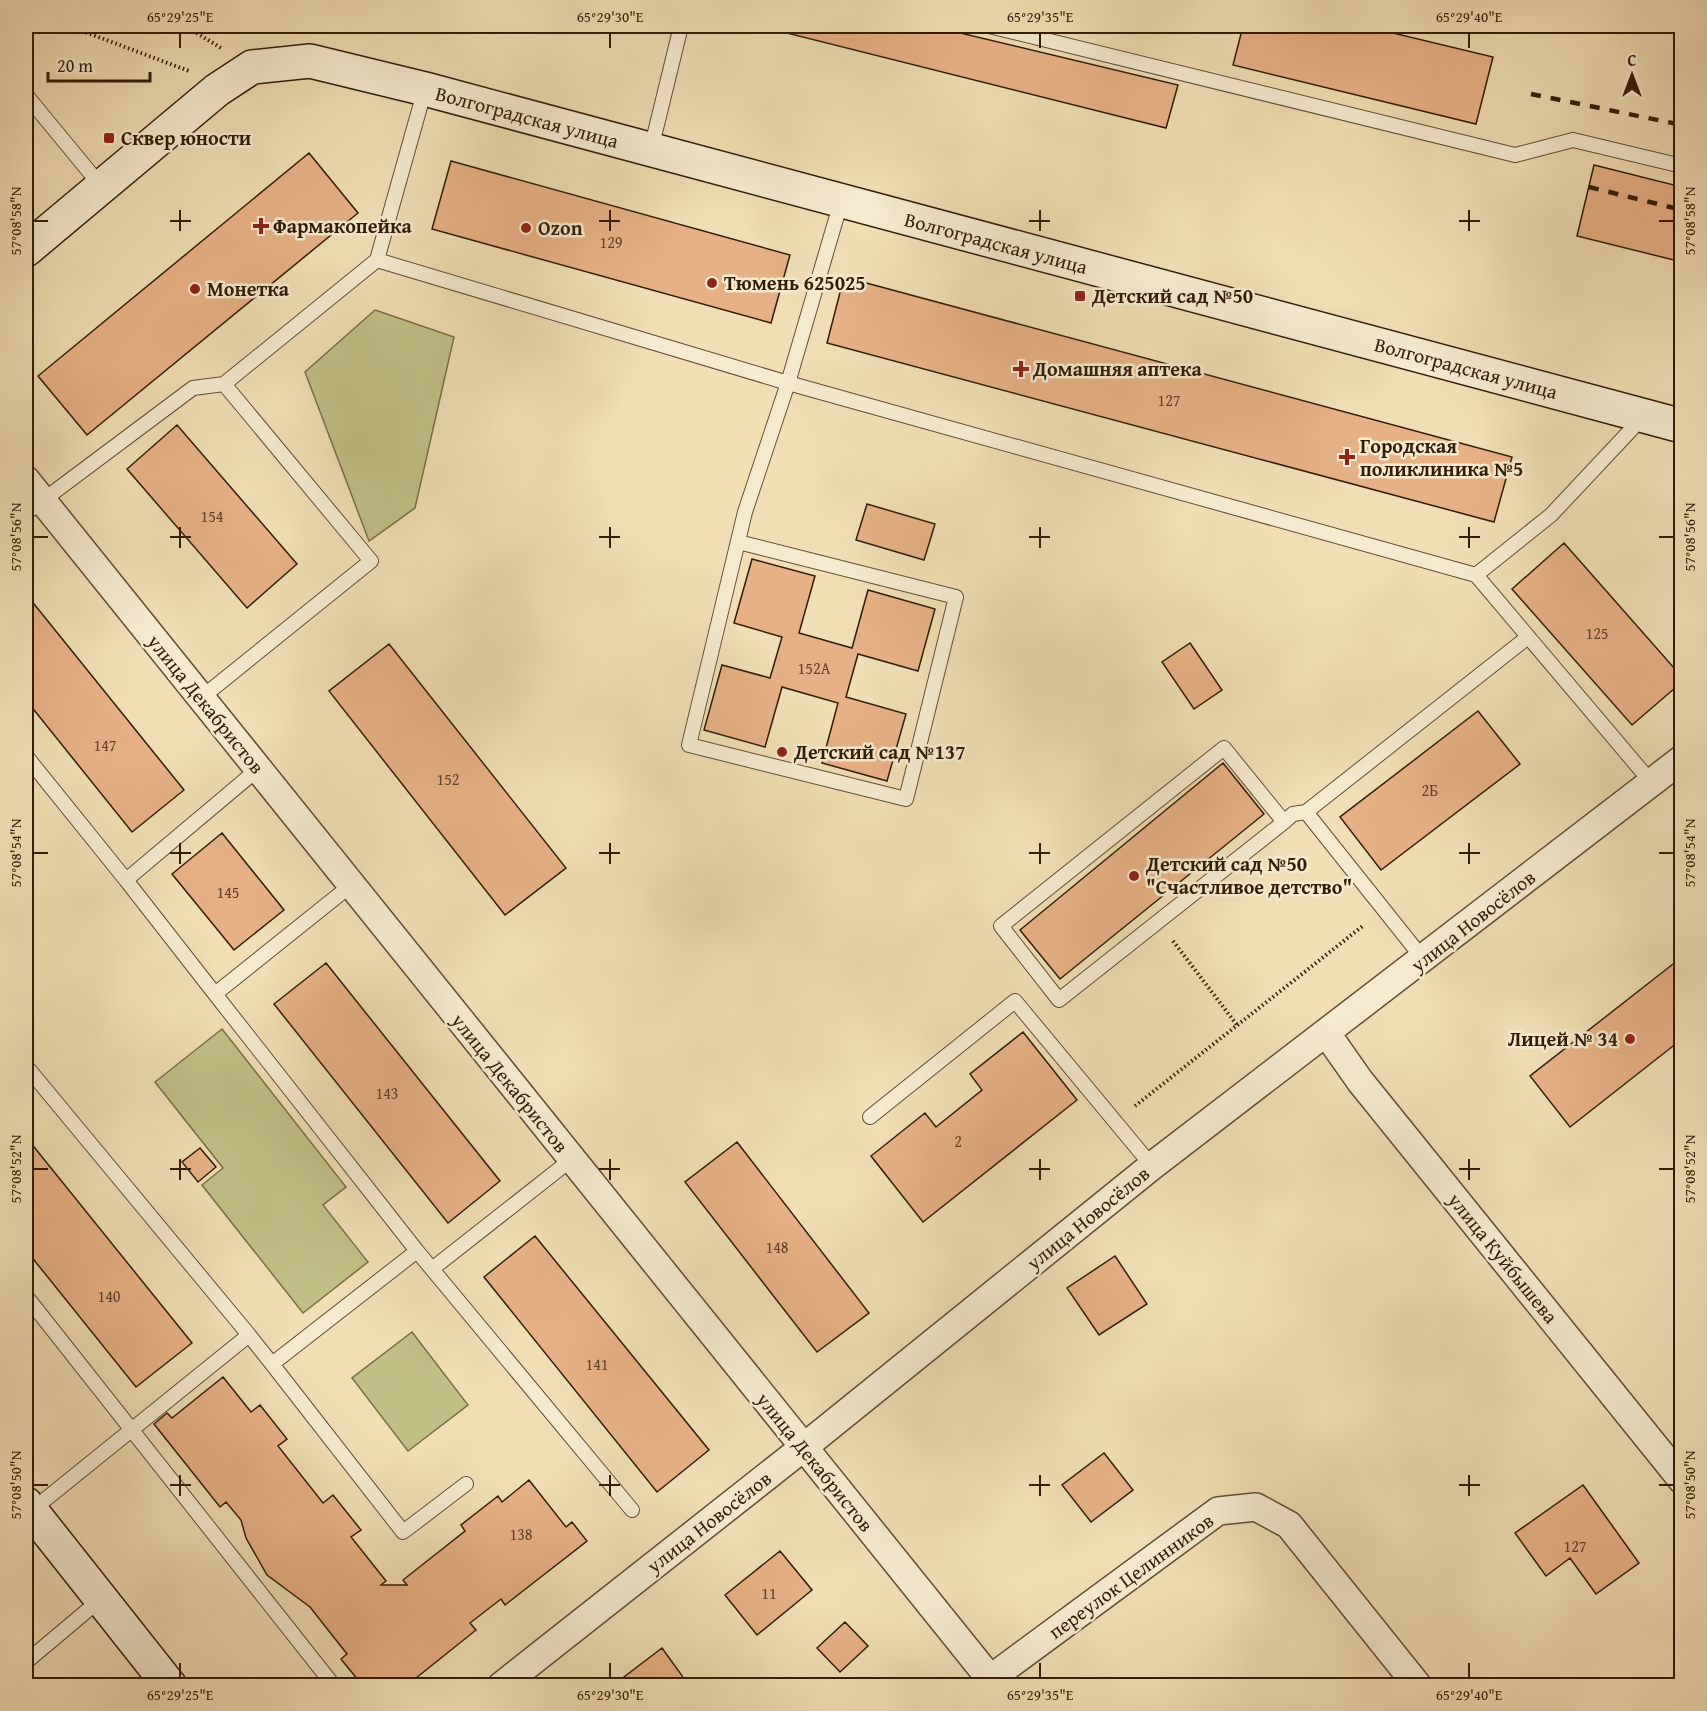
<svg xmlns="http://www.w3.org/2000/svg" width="1707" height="1711" viewBox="0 0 1707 1711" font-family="'Gentium Book Plus',serif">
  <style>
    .green { fill: #c2bf87; stroke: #7a6e46; stroke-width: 1.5 }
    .building { fill: #e6b186; stroke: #321c06; stroke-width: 1.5 }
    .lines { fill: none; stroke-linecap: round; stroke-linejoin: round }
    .lane-casing { stroke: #624c32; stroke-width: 16 }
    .street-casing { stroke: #624c32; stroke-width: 30 }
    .secondary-casing { stroke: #321c06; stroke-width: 36 }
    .path { stroke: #321c06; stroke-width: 4; stroke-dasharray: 1.5 3; stroke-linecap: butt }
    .lane { stroke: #f6eace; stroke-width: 14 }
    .street { stroke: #f6eace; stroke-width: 27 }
    .secondary { stroke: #f6eace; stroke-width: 33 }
    .rail { stroke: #321c06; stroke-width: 4.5; stroke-dasharray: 10 10; stroke-linecap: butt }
    .ticks { fill: none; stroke: #321c06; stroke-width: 2 }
    .poi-dot { fill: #8f2418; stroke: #f6eace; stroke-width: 2 }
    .labels { text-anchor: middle; stroke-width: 5; stroke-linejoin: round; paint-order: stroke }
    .number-label { font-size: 16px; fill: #5f4126 }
    .street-label { font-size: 20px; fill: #321c06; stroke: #f6eace }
    .poi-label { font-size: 20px; font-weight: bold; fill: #321c06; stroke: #f6eace; text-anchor: start }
    .neatline { fill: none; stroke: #321c06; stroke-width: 2 }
    .ticks-label { font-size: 15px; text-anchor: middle; fill: #321c06 }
  </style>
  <rect width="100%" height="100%" fill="#f1deb4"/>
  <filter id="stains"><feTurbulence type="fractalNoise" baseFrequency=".00333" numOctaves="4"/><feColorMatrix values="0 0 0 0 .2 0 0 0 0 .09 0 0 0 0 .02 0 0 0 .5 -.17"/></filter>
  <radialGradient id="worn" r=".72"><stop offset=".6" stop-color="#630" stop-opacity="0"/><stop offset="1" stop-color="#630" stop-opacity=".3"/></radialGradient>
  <path class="green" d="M 375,310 L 454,337 L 415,508 L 369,541 L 305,372 Z
    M 222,1029 L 346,1187 L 323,1205 L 368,1262 L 303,1313 L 202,1185 L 223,1168 L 155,1082 Z
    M 412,1332 L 468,1405 L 408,1451 L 352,1378 Z"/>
  <path class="building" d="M 759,26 L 931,26 L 1178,85 L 1166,128 Z
    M 1243,26 L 1364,26 L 1493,57 L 1476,124 L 1233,65 Z
    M 309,153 L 358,213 L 87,435 L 38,376 Z
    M 451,161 L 790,255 L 771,323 L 432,229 Z
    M 1594,165 L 1682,187 L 1682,262 L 1577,236 Z
    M 844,277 L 1512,457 L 1494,522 L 827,343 Z
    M 177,425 L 297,564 L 247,608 L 127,469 Z
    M 867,504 L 935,524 L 924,560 L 856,540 Z
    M 1564,543 L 1682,677 L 1682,682 L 1632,725 L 1512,589 Z
    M 752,559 L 815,576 L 799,633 L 852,648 L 868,590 L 935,609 L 918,671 L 858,654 L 846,697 L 906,714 L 887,781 L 822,763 L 838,703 L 782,687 L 765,747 L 704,730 L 722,665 L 770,678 L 782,637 L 734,623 Z
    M 26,594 L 184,790 L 132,832 L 26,700 Z
    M 1190,643 L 1222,690 L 1194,709 L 1162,662 Z
    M 389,644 L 566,868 L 505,915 L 329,691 Z
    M 1478,711 L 1520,764 L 1381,870 L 1340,817 Z
    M 1223,763 L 1264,814 L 1060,979 L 1020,930 Z
    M 222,833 L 284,910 L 234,950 L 172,874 Z
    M 1682,957 L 1682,1039 L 1570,1127 L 1530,1076 Z
    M 326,963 L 500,1181 L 448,1223 L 274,1004 Z
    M 1023,1032 L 1077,1100 L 923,1222 L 871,1156 L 925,1113 L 936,1127 L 982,1090 L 970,1074 Z
    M 26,1137 L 192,1343 L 136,1387 L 26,1250 Z
    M 737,1142 L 869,1313 L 817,1352 L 685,1182 Z
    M 200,1148 L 216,1167 L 198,1182 L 182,1162 Z
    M 535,1236 L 709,1450 L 657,1492 L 484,1277 Z
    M 1115,1256 L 1147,1304 L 1099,1335 L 1067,1288 Z
    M 223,1377 L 251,1412 L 260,1405 L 287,1439 L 278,1446 L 323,1503 L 333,1495 L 361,1530 L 351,1537 L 386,1581 L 381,1585 L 407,1585 L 403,1580 L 465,1531 L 461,1525 L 498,1496 L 502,1502 L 529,1480 L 566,1527 L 572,1522 L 587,1541 L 505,1605 L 501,1599 L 470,1623 L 476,1630 L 406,1686 L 363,1686 L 341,1659 L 347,1654 L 310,1607 L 267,1575 L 246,1538 L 241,1520 L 226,1502 L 220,1507 L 154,1424 L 167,1413 L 172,1418 Z
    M 1104,1453 L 1133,1490 L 1091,1522 L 1062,1485 Z
    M 1583,1485 L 1639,1563 L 1596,1594 L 1570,1558 L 1546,1576 L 1515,1533 Z
    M 780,1551 L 812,1590 L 757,1635 L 725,1595 Z
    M 845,1622 L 868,1646 L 840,1672 L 817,1648 Z
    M 662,1648 L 683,1677 L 672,1686 L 630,1686 L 624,1677 Z"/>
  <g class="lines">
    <defs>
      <path id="lane" d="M 989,26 L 1515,155 L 1573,140 L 1682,166
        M 26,95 L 101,186
        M 651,149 L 681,26
        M 377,260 L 788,383 L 1476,575
        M 1643,417 L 1551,515 L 1476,575 L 1651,782
        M 26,513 L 193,388 L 224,384 L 377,260 L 425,89
        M 738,542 L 956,597 L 906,799 L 689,745 L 745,512 L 788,383 L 841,202
        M 201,698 L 371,561 L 224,384
        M 26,756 L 126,880 L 258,769
        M 1284,822 L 1224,748 L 1001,926 L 1059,1000 L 1284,822 L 1293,814 L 1306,812
        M 126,880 L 215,994
        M 350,886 L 215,994 L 417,1251 L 632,1510
        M 1424,960 L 1306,812 L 1528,637
        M 26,1066 L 249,1335
        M 870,1117 L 1015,1001 L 1152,1166
        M 417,1251 L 272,1364 L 403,1532 L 466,1484
        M 432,1269 L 572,1159
        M 26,1296 L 334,1686
        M 31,1511 L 249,1335 L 272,1364
        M 26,1662 L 101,1599"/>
      <path id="street" d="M 26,480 L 996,1686
        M 1327,1034 L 1360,1081 L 1682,1480
        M 990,1679 L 1218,1511 L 1256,1507 L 1289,1525 L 1418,1686
        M 501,1686 L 804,1447 L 1152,1166 L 1682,759"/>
      <path id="secondary" d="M 26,250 L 217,90 L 252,67 L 310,61 L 425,89 L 1682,426
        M 26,1504 L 170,1686"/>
    </defs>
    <use href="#lane" class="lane-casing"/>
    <use href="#street" class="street-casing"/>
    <use href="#secondary" class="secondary-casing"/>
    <path class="path" d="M 69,26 L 189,71
      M 185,26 L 221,48
      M 1173,941 L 1237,1025
      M 1135,1106 L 1364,925"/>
    <use href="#lane" class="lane"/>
    <use href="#street" class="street"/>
    <use href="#secondary" class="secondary"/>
    <path class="rail" d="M 1531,94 L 1682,125
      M 1589,187 L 1682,210"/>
  </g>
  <path class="ticks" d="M 180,33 L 180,48M 610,33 L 610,48M 1040,33 L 1040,48M 1469,33 L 1469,48M 180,210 L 180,231M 610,210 L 610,231M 1040,210 L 1040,231M 1469,210 L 1469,231M 33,221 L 48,221M 170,221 L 191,221M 599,221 L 620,221M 1029,221 L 1050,221M 1459,221 L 1480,221M 1659,221 L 1674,221M 180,527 L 180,548M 610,527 L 610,548M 1040,527 L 1040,548M 1469,527 L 1469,548M 33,537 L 48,537M 170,537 L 191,537M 599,537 L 620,537M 1029,537 L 1050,537M 1459,537 L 1480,537M 1659,537 L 1674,537M 180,843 L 180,864M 610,843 L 610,864M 1040,843 L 1040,864M 1469,843 L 1469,864M 33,853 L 48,853M 170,853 L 191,853M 599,853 L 620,853M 1029,853 L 1050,853M 1459,853 L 1480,853M 1659,853 L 1674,853M 180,1159 L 180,1180M 610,1159 L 610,1180M 1040,1159 L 1040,1180M 1469,1159 L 1469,1180M 33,1169 L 48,1169M 170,1169 L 191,1169M 599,1169 L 620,1169M 1029,1169 L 1050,1169M 1459,1169 L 1480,1169M 1659,1169 L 1674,1169M 180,1475 L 180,1496M 610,1475 L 610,1496M 1040,1475 L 1040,1496M 1469,1475 L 1469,1496M 33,1485 L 48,1485M 170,1485 L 191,1485M 599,1485 L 620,1485M 1029,1485 L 1050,1485M 1459,1485 L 1480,1485M 1659,1485 L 1674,1485M 180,1663 L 180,1678M 610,1663 L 610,1678M 1040,1663 L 1040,1678M 1469,1663 L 1469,1678"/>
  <g class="poi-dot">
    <rect x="103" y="132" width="12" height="12" rx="3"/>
    <path d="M258 217h6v6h6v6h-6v6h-6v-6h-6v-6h6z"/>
    <circle cx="526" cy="228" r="6"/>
    <circle cx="712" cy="283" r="6"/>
    <circle cx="195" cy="289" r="6"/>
    <rect x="1074" y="290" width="12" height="12" rx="3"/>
    <path d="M1018 360h6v6h6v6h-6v6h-6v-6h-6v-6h6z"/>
    <path d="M1344 448h6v6h6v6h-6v6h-6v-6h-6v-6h6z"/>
    <circle cx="782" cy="752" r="6"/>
    <circle cx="1134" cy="876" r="6"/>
    <circle cx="1630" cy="1039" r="6"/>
  </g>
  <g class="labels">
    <g class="number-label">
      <text x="611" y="248">129</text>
      <text x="1169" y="406">127</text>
      <text x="212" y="522">154</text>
      <text x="1597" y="639">125</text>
      <text x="814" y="674">152А</text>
      <text x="105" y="751">147</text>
      <text x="448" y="785">152</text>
      <text x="1430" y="796">2Б</text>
      <text x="228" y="898">145</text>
      <text x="387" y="1099">143</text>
      <text x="958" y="1147">2</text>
      <text x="777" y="1253">148</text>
      <text x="109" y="1302">140</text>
      <text x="597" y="1370">141</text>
      <text x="521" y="1540">138</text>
      <text x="1575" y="1552">127</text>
      <text x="769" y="1599">11</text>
    </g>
    <g class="street-label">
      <text transform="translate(527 117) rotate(15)" y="7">Волгоградская улица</text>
      <text transform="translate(996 243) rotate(15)" y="7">Волгоградская улица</text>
      <text transform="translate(1466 368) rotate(15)" y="7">Волгоградская улица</text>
      <text transform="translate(206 704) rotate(51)" y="7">улица Декабристов</text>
      <text transform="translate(1473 921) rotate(-38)" y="7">улица Новосёлов</text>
      <text transform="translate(510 1083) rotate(51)" y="7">улица Декабристов</text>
      <text transform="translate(1088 1218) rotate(-39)" y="7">улица Новосёлов</text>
      <text transform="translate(1503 1258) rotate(51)" y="7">улица Куйбышева</text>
      <text transform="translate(815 1462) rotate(51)" y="7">улица Декабристов</text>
      <text transform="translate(709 1522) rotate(-38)" y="7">улица Новосёлов</text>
      <text transform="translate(1131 1576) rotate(-36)" y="7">переулок Целинников</text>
    </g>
    <g class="poi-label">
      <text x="121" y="145">Сквер юности</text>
      <text x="273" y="233">Фармакопейка</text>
      <text x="538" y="235">Ozon</text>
      <text x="724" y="290">Тюмень 625025</text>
      <text x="207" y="296">Монетка</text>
      <text x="1092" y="303">Детский сад №50</text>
      <text x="1033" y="376">Домашняя аптека</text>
      <text x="1360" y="453">Городская<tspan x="1360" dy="23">поликлиника №5</tspan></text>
      <text x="794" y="759">Детский сад №137</text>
      <text x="1146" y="871">Детский сад №50<tspan x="1146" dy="23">"Счастливое детство"</tspan></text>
      <text x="1618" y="1046" text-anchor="end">Лицей № 34</text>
    </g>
  </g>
  <rect width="1707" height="1711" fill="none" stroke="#f1deb4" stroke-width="66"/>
  <g transform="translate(1632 75)" stroke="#f6eace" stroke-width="4.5" paint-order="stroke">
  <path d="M0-4.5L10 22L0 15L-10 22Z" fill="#321c06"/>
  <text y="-9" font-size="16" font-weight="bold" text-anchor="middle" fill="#321c06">С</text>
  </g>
  <path d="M48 72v9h102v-9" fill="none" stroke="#321c06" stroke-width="3"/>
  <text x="57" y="72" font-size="18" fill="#321c06" stroke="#f6eace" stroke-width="4.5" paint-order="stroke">20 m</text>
  <rect x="33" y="33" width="1641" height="1645" class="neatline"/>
  <g class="ticks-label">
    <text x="180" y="22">65°29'25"E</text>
    <text x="610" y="22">65°29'30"E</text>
    <text x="1040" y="22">65°29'35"E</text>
    <text x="1469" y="22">65°29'40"E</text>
    <text transform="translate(16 221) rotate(-90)" y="5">57°08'58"N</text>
    <text transform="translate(1690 221) rotate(-90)" y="5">57°08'58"N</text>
    <text transform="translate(16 537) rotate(-90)" y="5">57°08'56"N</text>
    <text transform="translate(1690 537) rotate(-90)" y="5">57°08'56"N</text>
    <text transform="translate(16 853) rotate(-90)" y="5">57°08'54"N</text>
    <text transform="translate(1690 853) rotate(-90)" y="5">57°08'54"N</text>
    <text transform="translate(16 1169) rotate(-90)" y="5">57°08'52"N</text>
    <text transform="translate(1690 1169) rotate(-90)" y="5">57°08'52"N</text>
    <text transform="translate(16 1485) rotate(-90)" y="5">57°08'50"N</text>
    <text transform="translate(1690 1485) rotate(-90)" y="5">57°08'50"N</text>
    <text x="180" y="1700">65°29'25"E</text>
    <text x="610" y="1700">65°29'30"E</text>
    <text x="1040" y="1700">65°29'35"E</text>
    <text x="1469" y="1700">65°29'40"E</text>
  </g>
  <rect width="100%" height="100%" filter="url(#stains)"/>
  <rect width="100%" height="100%" fill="url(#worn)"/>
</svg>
